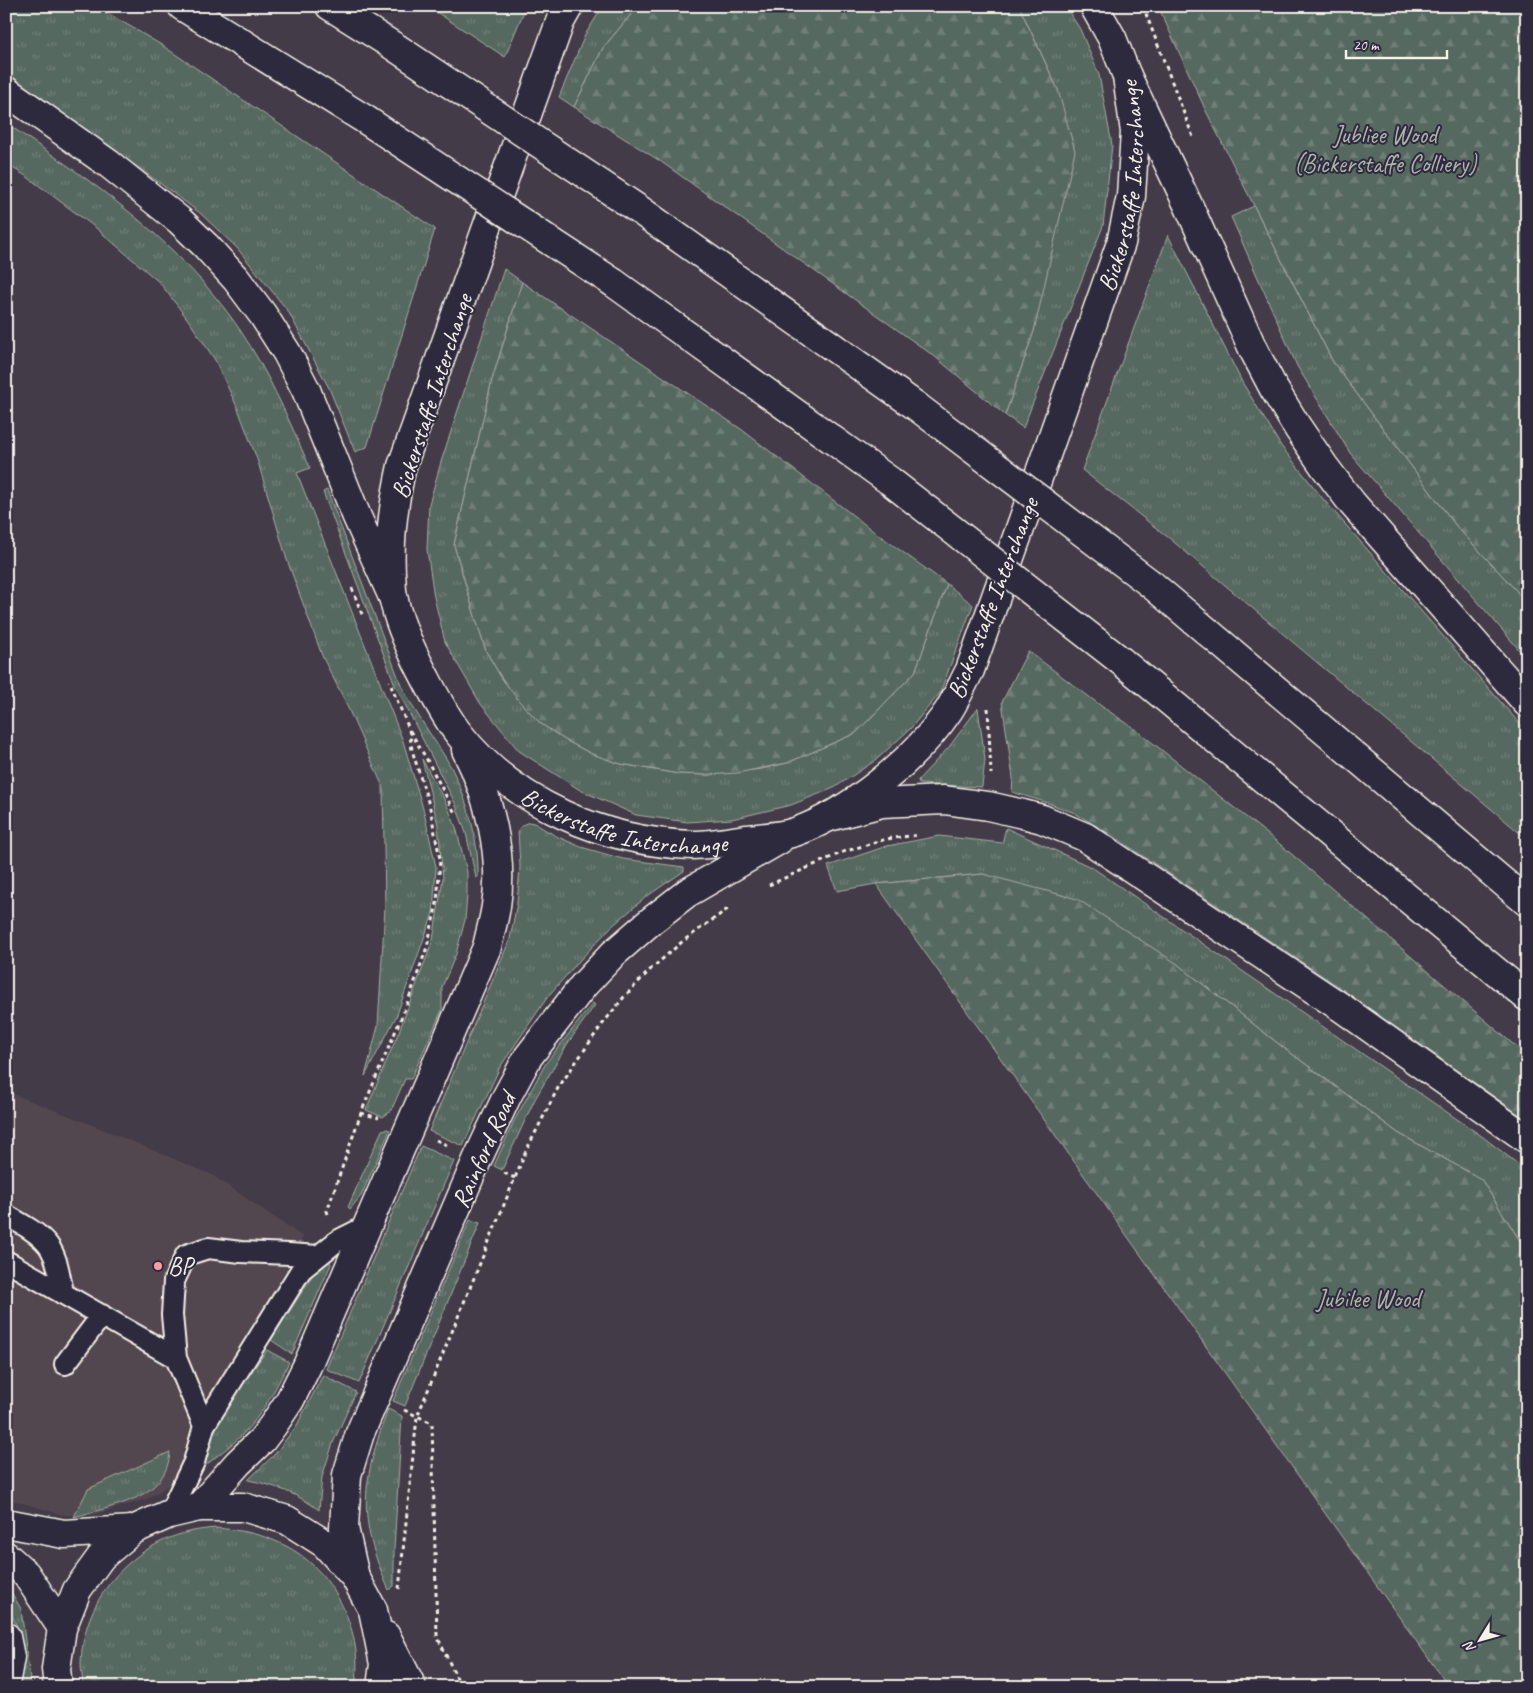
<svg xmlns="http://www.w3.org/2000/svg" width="1533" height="1693" viewBox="0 0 1533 1693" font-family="Caveat,sans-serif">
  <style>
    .built { fill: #534750 }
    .grass { fill: url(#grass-tufts); stroke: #a6ada4 }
    .forest { fill: url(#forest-firs); stroke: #a6ada4 }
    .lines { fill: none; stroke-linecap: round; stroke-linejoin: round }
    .service-casing { stroke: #f4f1e8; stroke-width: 24 }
    .minor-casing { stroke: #f4f1e8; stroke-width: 31 }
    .secondary-casing { stroke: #f4f1e8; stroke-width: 31 }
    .trunk-casing { stroke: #f4f1e8; stroke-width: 31 }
    .motorway-casing { stroke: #f4f1e8; stroke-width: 31 }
    .path { stroke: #f4f1e8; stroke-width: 3; stroke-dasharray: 4 4; stroke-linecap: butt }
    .service { stroke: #2f2a3d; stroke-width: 20 }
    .minor { stroke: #2f2a3d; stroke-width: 28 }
    .secondary { stroke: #2f2a3d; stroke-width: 28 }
    .trunk { stroke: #2f2a3d; stroke-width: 28 }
    .motorway { stroke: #2f2a3d; stroke-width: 28 }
    .motorway-bridge-casing { stroke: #f4f1e8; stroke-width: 31; stroke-linecap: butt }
    .motorway-bridge { stroke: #2f2a3d; stroke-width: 28 }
    .poi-dot { fill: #ff9aa2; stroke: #2f2a3d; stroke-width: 2 }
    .labels { text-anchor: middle; stroke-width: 4; stroke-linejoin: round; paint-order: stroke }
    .park-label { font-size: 25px; fill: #adb4ab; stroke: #2f2a3d }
    .street-label { font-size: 25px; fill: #f4f1e8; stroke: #2f2a3d }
    .poi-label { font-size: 25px; fill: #f4f1e8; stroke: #2f2a3d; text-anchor: start }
  </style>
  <defs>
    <pattern id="grass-tufts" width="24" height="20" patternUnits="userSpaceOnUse" patternTransform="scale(1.25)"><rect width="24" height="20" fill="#576961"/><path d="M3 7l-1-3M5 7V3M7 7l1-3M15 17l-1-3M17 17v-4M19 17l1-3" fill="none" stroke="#707f78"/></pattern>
    <pattern id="forest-firs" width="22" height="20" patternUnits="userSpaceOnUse" patternTransform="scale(1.25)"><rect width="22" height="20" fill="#576961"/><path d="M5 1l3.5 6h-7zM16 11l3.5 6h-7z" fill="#707f78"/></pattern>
  </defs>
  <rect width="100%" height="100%" fill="#443b48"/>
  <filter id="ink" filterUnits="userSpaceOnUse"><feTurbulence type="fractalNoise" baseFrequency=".02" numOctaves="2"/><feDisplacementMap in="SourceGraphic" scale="10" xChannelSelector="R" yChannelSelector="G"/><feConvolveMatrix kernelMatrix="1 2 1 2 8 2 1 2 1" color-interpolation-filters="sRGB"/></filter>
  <g filter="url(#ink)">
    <path class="built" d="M 6,1091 L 107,1131 L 212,1175 L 303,1237 L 169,1485 L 147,1499 L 93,1515 L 63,1515 L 6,1498 Z"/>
    <path class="grass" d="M 6,6 L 96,6 L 163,46 L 435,229 L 367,447 L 355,452 L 329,388 L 288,311 L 237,248 L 200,213 L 161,184 L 6,72 Z
      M 427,6 L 526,6 L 505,57 Z
      M 603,6 L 638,6 L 603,48 L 574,107 L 559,97 L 585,35 Z
      M 1019,6 L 1065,6 L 1080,29 L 1099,75 L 1112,145 L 1103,226 L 1023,428 L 1005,415 L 1034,331 L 1058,90 Z
      M 6,123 C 45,150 86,177 123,207 C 166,241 209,284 240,330 C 269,373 289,420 310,468 L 297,473 L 403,741 L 424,812 L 436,867 L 433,913 L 396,1017 L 365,1076 L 378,1026 L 385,906 L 383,787 L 344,699 L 323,658 L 287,560 L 257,459 L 238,409 L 215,360 L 189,321 L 160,283 L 96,228 L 26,176 L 6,164 Z
      M 1254,206 L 1333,362 L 1457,527 L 1527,602 L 1527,659 L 1350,453 L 1297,366 L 1231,217 Z
      M 1168,235 L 1242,382 L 1281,446 L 1324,500 L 1527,732 L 1527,839 L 1169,538 L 1082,470 Z
      M 504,269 L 522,282 L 492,380 L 454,545 L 477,623 L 486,651 L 501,677 L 519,701 L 540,723 L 565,740 L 592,754 L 621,764 L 679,774 L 708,775 L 762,769 L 787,763 L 856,733 L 915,672 L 947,584 L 973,605 L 940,693 L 910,729 L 876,760 L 834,788 L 791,805 L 732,819 L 687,822 L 636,815 L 580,790 L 519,751 L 480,703 L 445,642 L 434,597 L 427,550 L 429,504 L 441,462 Z
      M 327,490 L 400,682 C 408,699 417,714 427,729 C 435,742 445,755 452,769 C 468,802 479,840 478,877 L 476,878 L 466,833 L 455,803 L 395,685 L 323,492 Z
      M 978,708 L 985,759 L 982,787 L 919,784 L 918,780 L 949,747 Z
      M 422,759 L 445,801 L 456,827 L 467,872 L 467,896 L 465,920 L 456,954 L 442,987 L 442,1010 L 411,1079 L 405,1079 L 391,1111 L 383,1117 L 366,1110 L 400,1029 L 433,940 L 443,878 L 438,825 Z
      M 529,822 L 534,823 L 556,836 L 581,847 L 623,859 L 684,867 L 684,871 L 646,897 L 610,928 L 579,961 L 549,995 L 500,1067 L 463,1146 L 429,1131 L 510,939 L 517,903 L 520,867 L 518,830 L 522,825 Z
      M 1006,828 L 1093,868 L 1483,1137 L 1527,1171 L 1527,1252 L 1481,1179 L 1398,1133 L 1280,1045 L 1176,963 L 983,874 L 876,884 L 837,891 L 828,866 L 887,846 L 939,836 L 1002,843 Z
      M 593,1003 L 595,1005 L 568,1043 L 535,1099 L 502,1170 L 494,1166 L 514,1121 L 546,1063 Z
      M 387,1129 L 390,1130 L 361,1196 L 350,1209 L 348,1207 L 382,1130 Z
      M 421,1146 L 454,1161 L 359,1383 L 326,1369 Z
      M 470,1220 L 480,1223 L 405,1406 L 393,1401 Z
      M 323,1259 L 329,1260 L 331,1264 L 292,1354 L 271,1340 Z
      M 267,1350 L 289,1362 C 276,1388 263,1414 242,1435 C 231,1446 218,1455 206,1465 L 202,1466 L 197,1459 L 227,1406 Z
      M 323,1375 L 356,1392 L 333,1443 L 322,1477 L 319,1510 C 298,1494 274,1485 248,1480 L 275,1454 L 297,1425 Z
      M 388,1409 L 402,1416 L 394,1550 L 394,1586 L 389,1590 C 356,1517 362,1482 388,1409 Z
      M 170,1452 C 167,1500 111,1506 74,1517 L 88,1489 Z
      M 215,1528 C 241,1530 264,1534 288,1547 C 335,1572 365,1635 355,1687 L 83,1687 C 83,1679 81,1671 81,1664 C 82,1601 128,1547 188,1532 C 197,1530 206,1529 215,1528 Z
      M 6,1583 L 21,1609 L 31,1687 L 12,1687 L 20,1650 L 16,1624 L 6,1604 Z"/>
    <path class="forest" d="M 638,6 L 1019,6 L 1058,90 L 1075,151 L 1034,331 L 1005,415 L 934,356 L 660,161 L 574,107 L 603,48 Z
      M 1158,6 L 1527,6 L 1527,602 L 1457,527 L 1333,362 L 1206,111 Z
      M 522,282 L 741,429 L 872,530 L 947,584 L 915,672 L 856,733 L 787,763 L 737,773 L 708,775 L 679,774 L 621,764 L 592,754 L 565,740 L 540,723 L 519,701 L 501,677 L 486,651 L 477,623 L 454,545 L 492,380 Z
      M 1028,651 L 1104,708 L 1134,728 L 1281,845 L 1527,1056 L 1527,1120 L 1339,987 L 1119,840 L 1075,813 L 1045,802 L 1012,792 L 1013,778 L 1002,702 Z
      M 983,874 L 1077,899 L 1176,963 L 1280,1045 L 1398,1133 L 1481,1179 L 1527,1252 L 1527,1687 L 1449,1687 L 876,884 Z"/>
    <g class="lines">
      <defs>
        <path id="service" d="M 6,1215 C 20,1223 38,1232 48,1245 C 58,1258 60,1279 63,1294
          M 6,1261 L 176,1358
          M 65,1364 L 102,1315
          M 204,1426 L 301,1270 L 337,1241 L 367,1226
          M 169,1514 L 194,1462 L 204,1426 L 176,1358 L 172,1315 L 174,1281 L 186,1255 L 208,1248 L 241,1252 L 289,1254 L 318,1256"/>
        <path id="minor" d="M 6,1637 L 10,1657 L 6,1679"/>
        <path id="secondary" d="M 6,1523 L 64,1534 L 133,1530
          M 6,1556 L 26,1574 L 62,1628"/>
        <g id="trunk">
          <path id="s1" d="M 569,6 L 560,22 L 402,466 C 394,501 389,537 391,573 C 392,580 391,589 393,596 C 398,622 410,648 422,671 C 433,692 444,715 459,734 C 514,804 604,842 692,845 C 710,845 728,842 746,839 C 762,837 780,837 795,832 C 850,813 917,758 949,710 C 957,697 963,683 970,670 L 1121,243 L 1131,196 L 1135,132 L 1127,76 L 1112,38 L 1094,6"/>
          <path d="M 199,1507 L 238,1463 L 262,1440 L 274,1424 L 290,1400 L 307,1366 L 487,947 C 490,933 494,920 496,906 C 504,856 489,795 466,750"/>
          <path d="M 355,1577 L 344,1528 L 347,1475 L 360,1433 L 477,1160 L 507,1096 L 528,1057 L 583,986 L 613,954 L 651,921 L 687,893 L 779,840"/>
          <path d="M 386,1636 L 412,1687"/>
          <path d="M 58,1687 L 56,1669 L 62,1628 L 77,1590 L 101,1557 L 133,1530 L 169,1514 L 199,1507 L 243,1507 L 287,1520 L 325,1544 L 355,1577 L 373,1610 L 384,1664 L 381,1687"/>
        </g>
        <path id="motorway" d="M 182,6 L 366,120
          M 330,6 L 395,47
          M 1127,76 L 1191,211 L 1253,349 L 1274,389 L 1298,428 L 1324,466 L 1352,503 L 1527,703
          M 6,91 L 109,164 L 179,220 L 206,246 L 236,279 L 263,315 L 287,353 L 306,390 L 357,517 L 392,595
          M 641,211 L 916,406
          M 614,283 L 890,481
          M 1151,584 L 1527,902
          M 1121,661 L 1527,997
          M 829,817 L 882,803 L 944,800 L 988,806 L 1023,814 L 1042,819 L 1085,837 L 1342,1008 L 1527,1139"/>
      </defs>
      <use href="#service" class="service-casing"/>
      <use href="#minor" class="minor-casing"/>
      <use href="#secondary" class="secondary-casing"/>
      <use href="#trunk" class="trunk-casing"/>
      <use href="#motorway" class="motorway-casing"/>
      <path class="path" d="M 1143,6 L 1193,137
        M 352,588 L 363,617
        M 988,708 L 991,774
        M 410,731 L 426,758 L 455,813
        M 769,885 L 843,852 L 886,839 L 919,835
        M 361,1113 L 379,1118
        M 436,1140 L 449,1146
        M 504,1173 L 515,1178
        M 328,1214 L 327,1211 L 361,1113 L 407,1004 L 427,947 L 437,903 L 440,859 L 430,808 L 412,750 L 409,729 L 389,681
        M 404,1410 L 432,1423 L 437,1636 L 461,1687
        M 399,1589 L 417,1417 L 526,1151 L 558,1088 L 601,1026 L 624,997 L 652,968 L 683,941 L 729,908"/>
      <use href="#service" class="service"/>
      <use href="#minor" class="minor"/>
      <use href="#secondary" class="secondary"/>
      <use href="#trunk" class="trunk"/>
      <use href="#motorway" class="motorway"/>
      <defs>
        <path id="motorway-bridge" d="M 395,47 L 641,211
          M 366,120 L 614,283
          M 916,406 L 1151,584
          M 890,481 L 1121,661"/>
      </defs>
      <use href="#motorway-bridge" class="motorway-bridge-casing"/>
      <use href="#motorway-bridge" class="motorway-bridge"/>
    </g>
  </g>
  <circle class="poi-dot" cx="158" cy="1266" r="5"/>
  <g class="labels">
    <g class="park-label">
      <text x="1385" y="143">Jubliee Wood<tspan x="1385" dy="29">(Bickerstaffe Colliery)</tspan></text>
      <text x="1368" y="1307">Jubilee Wood</text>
    </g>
    <g class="street-label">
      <text dy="9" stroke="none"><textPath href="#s1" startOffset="1899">Bickerstaffe Interchange</textPath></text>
      <text transform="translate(431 396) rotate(-72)" y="9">Bickerstaffe Interchange</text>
      <text transform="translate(992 598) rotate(-69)" y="9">Bickerstaffe Interchange</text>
      <text dy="9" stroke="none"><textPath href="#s1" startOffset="969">Bickerstaffe Interchange</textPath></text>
      <text transform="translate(483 1150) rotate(-66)" y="9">Rainford Road</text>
    </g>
    <g class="poi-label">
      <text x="168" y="1275">BP</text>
    </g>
  </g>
  <rect width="1533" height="1693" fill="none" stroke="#2f2a3d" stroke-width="25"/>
  <rect x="12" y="12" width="1508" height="1668" fill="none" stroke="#f4f1e8" stroke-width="2" filter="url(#ink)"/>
  <g transform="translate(1480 1640) rotate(233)" stroke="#2f2a3d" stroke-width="4" paint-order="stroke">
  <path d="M0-4L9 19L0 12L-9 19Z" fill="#f4f1e8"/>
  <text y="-8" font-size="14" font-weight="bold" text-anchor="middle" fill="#f4f1e8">N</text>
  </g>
  <path d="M1346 50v8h101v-8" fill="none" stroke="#f4f1e8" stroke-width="2.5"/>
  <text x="1353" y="50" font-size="15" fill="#f4f1e8" stroke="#2f2a3d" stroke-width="4" paint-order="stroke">20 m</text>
</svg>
